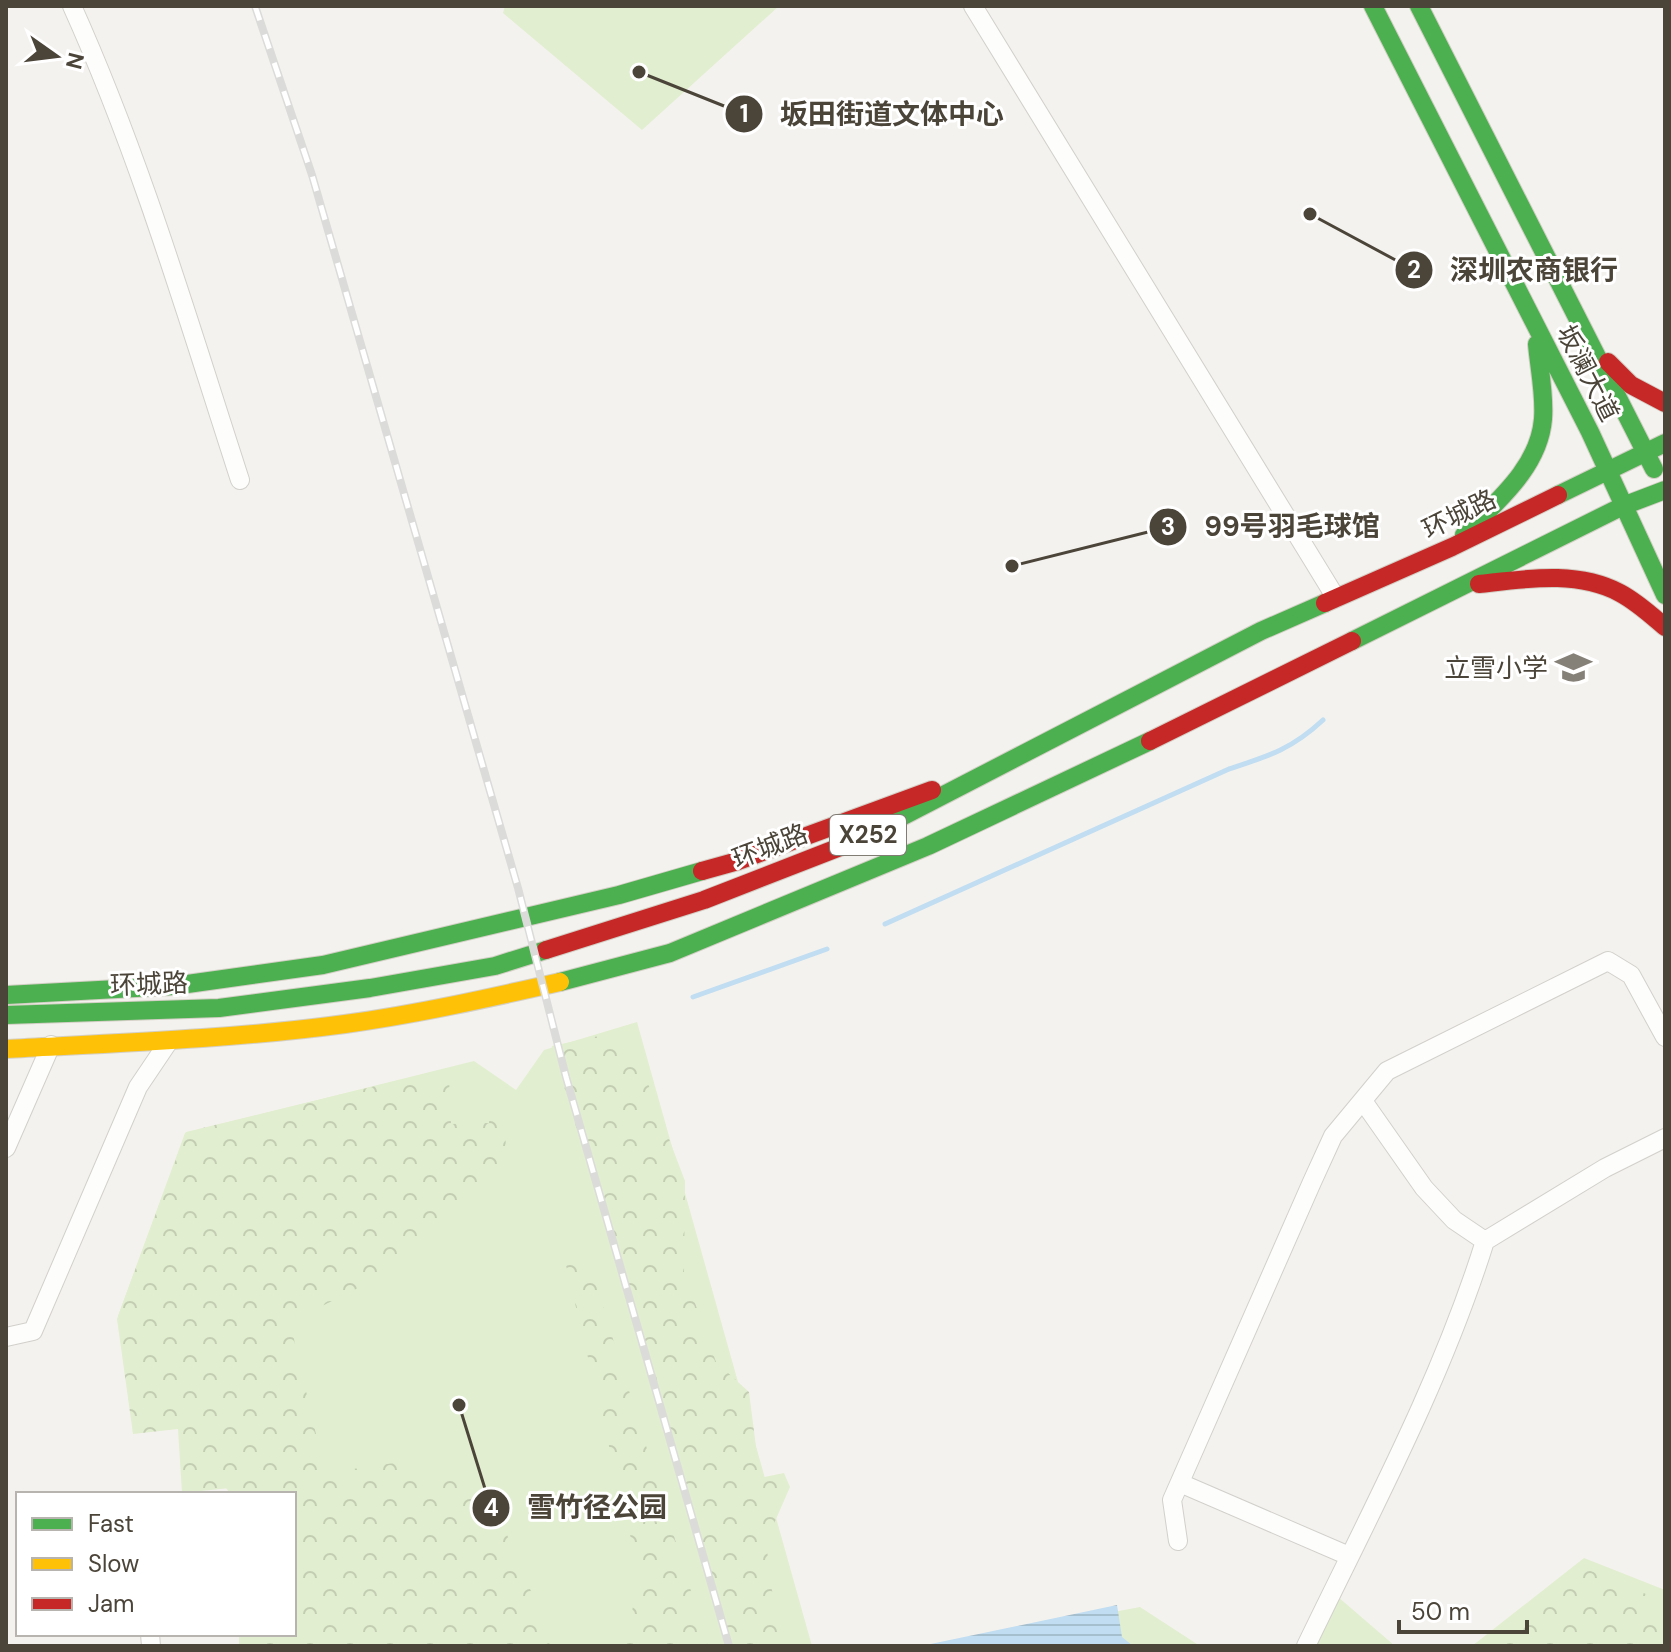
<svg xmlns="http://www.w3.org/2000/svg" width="1671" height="1652" viewBox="0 0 1671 1652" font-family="'DM Sans','Noto Sans SC',sans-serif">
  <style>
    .green { fill: #e1eecf }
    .forest { fill: url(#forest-crowns) }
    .water { fill: url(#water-rules) }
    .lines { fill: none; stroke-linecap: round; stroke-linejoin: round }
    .stream { stroke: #c0ddf1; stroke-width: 5 }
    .street-casing { stroke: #d2d0cb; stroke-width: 20 }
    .fast-casing { stroke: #d3cfc5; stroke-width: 20 }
    .slow-casing { stroke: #d3cfc5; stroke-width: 20 }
    .jam-casing { stroke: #d3cfc5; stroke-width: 20 }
    .street { stroke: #fdfdfc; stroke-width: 18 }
    .fast { stroke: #4caf50; stroke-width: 18 }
    .slow { stroke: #ffc107; stroke-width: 18 }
    .jam { stroke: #c62828; stroke-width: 18 }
    .rail-casing { stroke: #dbdbda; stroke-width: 8 }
    .rail { stroke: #fff; stroke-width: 5; stroke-dasharray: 15; stroke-linecap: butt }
    .labels { text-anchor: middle; stroke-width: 6; stroke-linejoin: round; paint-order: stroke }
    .shield { fill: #fff; stroke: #817c74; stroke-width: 2 }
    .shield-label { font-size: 24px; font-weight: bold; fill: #4b4439 }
    .street-label { font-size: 26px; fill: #4b4439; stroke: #fff }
    .poi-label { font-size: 26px; fill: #4b4439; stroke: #fff; text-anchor: end }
    .leader { fill: none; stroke: #4b4439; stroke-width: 3 }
    .callout-dot { fill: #4b4439; stroke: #fff; stroke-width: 3 }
    .mark-label { font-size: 24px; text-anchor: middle; font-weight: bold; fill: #fff }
    .callout-label { font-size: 28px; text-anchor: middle; font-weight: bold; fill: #4b4439; stroke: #fff; stroke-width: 6; stroke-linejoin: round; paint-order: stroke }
  </style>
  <defs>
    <pattern id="forest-crowns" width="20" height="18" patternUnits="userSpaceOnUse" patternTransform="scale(2)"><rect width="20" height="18" fill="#e1eecf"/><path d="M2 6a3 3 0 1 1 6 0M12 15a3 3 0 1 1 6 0" fill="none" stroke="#c3cdb2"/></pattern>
    <pattern id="water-rules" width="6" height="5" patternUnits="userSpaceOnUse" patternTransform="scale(2)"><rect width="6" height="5" fill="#c0ddf1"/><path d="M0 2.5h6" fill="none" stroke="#a6bfcf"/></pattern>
  </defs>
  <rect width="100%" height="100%" fill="#f4f2ee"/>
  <path class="green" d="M 505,6 L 779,6 L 642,130 L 503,13 Z
    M 637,1022 L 812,1646 L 291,1646 L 294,1634 L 294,1494 L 230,1494 L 118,1316 L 185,1133 L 474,1061 L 516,1090 L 544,1050 Z
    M 1584,1558 L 1665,1590 L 1665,1646 L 1472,1646 Z
    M 1330,1590 L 1395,1646 L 1303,1646 Z
    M 1140,1607 L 1200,1646 L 934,1646 Z"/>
  <path class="forest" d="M 608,1034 L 639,1060 L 685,1181 L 684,1272 L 716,1362 L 749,1392 L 760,1478 L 784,1473 L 790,1487 L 766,1542 L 779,1646 L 731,1646 L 552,1046 Z
    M 429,1073 L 449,1079 L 451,1124 L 489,1123 L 492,1091 L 505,1121 L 506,1154 L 482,1193 L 384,1275 L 290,1322 L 325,1473 L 394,1463 L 454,1481 L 500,1518 L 544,1622 L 550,1646 L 239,1646 L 239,1634 L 294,1634 L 294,1494 L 231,1494 L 230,1488 L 182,1493 L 178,1429 L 133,1434 L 117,1319 L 186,1132 Z
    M 587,1255 L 708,1646 L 617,1646 L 630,1623 L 639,1572 L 565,1261 Z
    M 1584,1568 L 1665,1602 L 1665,1646 L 1481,1646 Z"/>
  <path class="water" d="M 1117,1605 L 1122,1637 L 1133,1646 L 921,1646 Z"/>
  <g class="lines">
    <path class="stream" d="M 885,924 L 1229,769 C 1269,756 1292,749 1323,720
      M 693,997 L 827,949"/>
    <defs>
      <path id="street" d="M 72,6 C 141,159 188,320 240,480
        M 973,6 L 1336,598
        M 1363,1101 L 1424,1188 L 1454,1220 L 1485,1241
        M 6,1148 L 51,1045
        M 6,1337 L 33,1331 L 138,1087 L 169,1041
        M 1180,1483 L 1349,1556
        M 1178,1541 L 1172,1500 L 1312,1182 L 1333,1136 L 1387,1071 L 1608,961 L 1631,975 L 1665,1037
        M 150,1634 L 151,1646
        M 1306,1646 C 1370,1513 1441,1382 1485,1241 L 1605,1168 L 1665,1138"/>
      <path id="fast" d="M 1373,6 L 1590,432 L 1665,595
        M 1419,6 L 1654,469
        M 1558,495 L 1665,443
        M 1464,535 C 1496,502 1539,468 1543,419 C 1545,394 1539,368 1537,344
        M 1352,641 L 1623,506 L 1665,490
        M 878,829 L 1261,631 L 1325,603
        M 560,982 L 670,953 L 928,846 L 1150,741
        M 6,995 L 173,986 L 323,965 L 619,895 L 702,871
        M 6,1015 L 219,1008 L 370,988 L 495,966 L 546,950"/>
      <path id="slow" d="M 6,1049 C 119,1043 233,1039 345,1024 C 418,1014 489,998 560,982"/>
      <path id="jam" d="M 1608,362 L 1631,385 L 1665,403
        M 1479,584 C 1525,579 1577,570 1620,593 C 1637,602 1651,615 1665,627
        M 1325,603 L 1452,547 L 1558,495
        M 1150,741 L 1352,641
        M 702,871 L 738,861 L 932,790
        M 546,950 L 704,900 L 853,842 L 878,829"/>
    </defs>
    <use href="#street" class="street-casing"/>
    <use href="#fast" class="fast-casing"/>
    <use href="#slow" class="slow-casing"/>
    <use href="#jam" class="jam-casing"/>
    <use href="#street" class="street"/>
    <use href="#fast" class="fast"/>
    <use href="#slow" class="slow"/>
    <use href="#jam" class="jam"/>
    <defs>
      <path id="rail" d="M 255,6 L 312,175 L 518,888 L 566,1077 L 729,1646"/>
    </defs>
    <use href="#rail" class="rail-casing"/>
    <use href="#rail" class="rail"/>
  </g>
  <defs>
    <symbol id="school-bare" viewBox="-9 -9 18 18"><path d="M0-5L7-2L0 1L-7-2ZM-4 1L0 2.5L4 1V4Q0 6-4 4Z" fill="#868178" stroke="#fff" stroke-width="2.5" paint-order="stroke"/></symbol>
  </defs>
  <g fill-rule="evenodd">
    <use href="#school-bare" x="1548" y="642" width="51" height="51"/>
  </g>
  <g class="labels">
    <rect class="shield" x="830" y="815" width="76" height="40" rx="6"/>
    <g class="shield-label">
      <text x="868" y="843">X252</text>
    </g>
    <g class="street-label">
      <text transform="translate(1588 373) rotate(63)" y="9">坂澜大道</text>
      <text transform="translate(1459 514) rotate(-26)" y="9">环城路</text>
      <text transform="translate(770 846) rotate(-21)" y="9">环城路</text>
      <text transform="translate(149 984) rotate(-2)" y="9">环城路</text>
    </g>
    <g class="poi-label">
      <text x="1548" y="677">立雪小学</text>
    </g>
  </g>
  <path class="leader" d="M639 72L744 114M1310 214L1414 270M1012 566L1168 527M459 1405L491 1508"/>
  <g class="callout-dot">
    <circle cx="639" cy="72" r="8"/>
    <circle cx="1310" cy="214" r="8"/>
    <circle cx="1012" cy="566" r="8"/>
    <circle cx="459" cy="1405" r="8"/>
    <circle cx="744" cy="114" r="20"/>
    <circle cx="1414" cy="270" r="20"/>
    <circle cx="1168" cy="527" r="20"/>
    <circle cx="491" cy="1508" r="20"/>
  </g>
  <g class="mark-label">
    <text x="744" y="122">1</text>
    <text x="1414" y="278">2</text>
    <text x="1168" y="535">3</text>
    <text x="491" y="1516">4</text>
  </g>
  <g class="callout-label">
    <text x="892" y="124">坂田街道文体中心</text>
    <text x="1534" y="280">深圳农商银行</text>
    <text x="1292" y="536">99号羽毛球馆</text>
    <text x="597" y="1517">雪竹径公园</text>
  </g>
  <rect width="1671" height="1652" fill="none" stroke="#4b4439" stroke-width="16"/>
  <rect x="16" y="1492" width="280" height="144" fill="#ffffff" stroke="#b7b4b0" stroke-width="2"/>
  <rect x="32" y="1518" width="40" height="12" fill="#4caf50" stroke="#b7b4b0" stroke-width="2"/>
  <text x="88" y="1532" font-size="24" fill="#4b4439">Fast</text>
  <rect x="32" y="1558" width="40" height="12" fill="#ffc107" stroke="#b7b4b0" stroke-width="2"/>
  <text x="88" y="1572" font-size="24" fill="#4b4439">Slow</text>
  <rect x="32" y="1598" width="40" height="12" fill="#c62828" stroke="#b7b4b0" stroke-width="2"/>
  <text x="88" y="1612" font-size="24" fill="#4b4439">Jam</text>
  <g transform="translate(56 56) rotate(104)" stroke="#ffffff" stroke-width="6" paint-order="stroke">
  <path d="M0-6L14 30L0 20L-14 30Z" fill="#4b4439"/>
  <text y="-12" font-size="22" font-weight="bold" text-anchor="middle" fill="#4b4439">N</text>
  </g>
  <path d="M1399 1620v12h128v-12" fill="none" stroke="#4b4439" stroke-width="4"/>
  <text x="1411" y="1620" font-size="24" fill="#4b4439" stroke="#ffffff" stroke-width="6" paint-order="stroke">50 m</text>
</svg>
